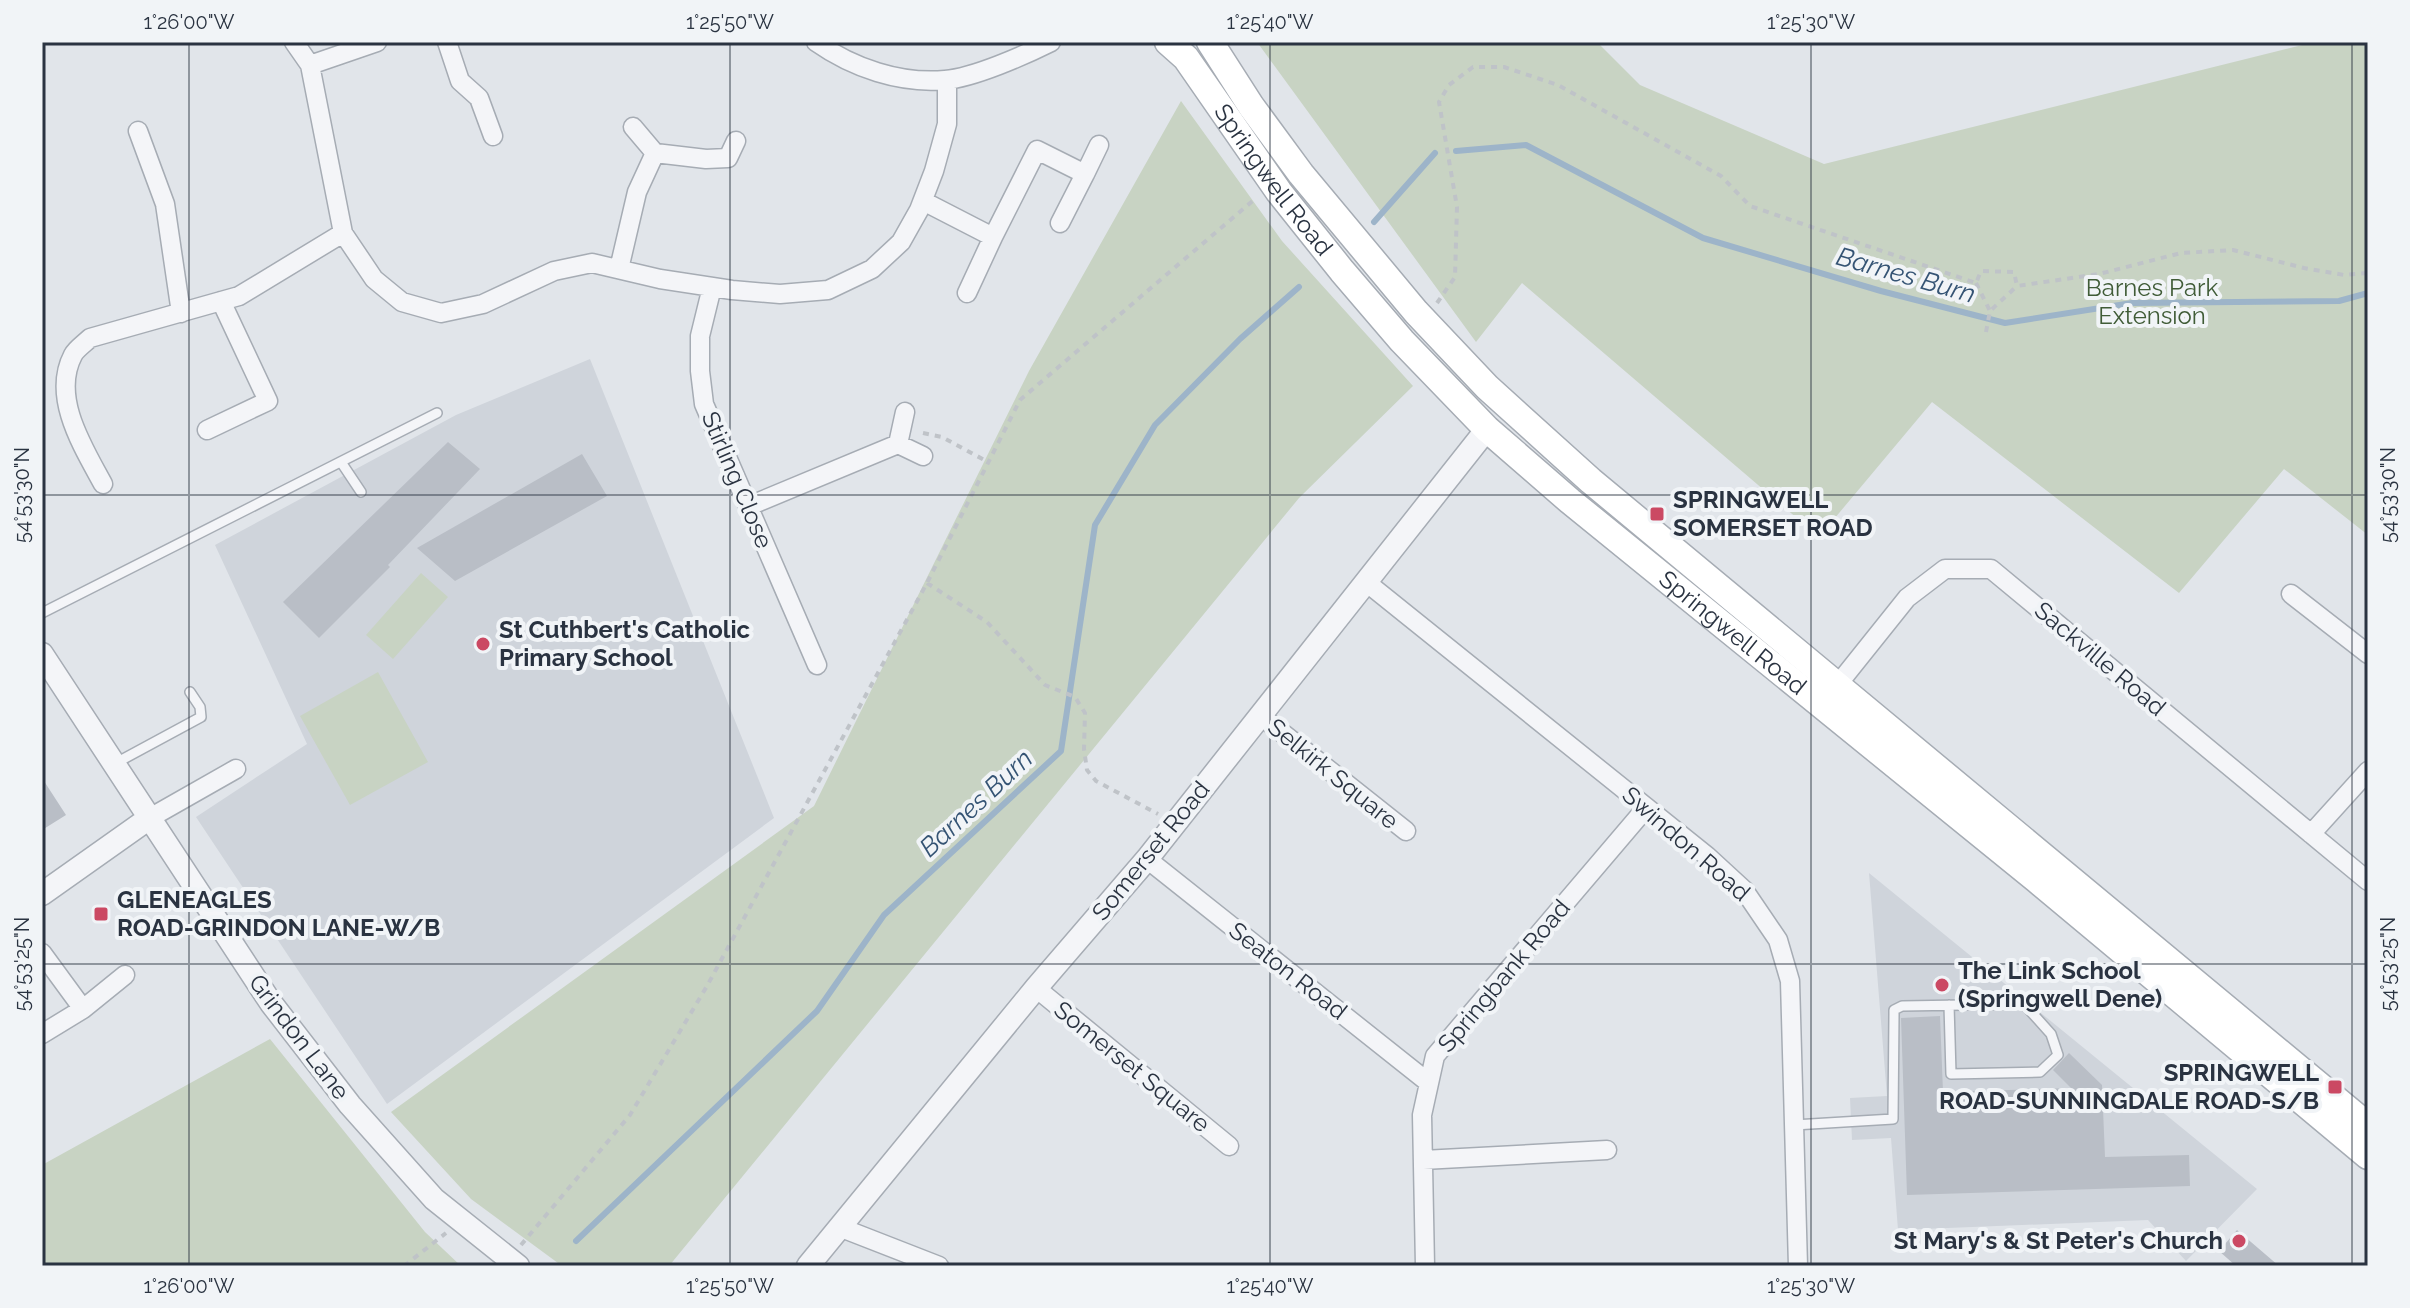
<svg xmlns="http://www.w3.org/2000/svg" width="2410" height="1308" viewBox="0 0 2410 1308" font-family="Raleway,sans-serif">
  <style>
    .built { fill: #cfd4db }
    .green { fill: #c8d3c3 }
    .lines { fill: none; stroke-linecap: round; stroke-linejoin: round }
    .stream { stroke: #9db4c9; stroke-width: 6 }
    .building { fill: #b9bec6 }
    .service-casing { stroke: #a6acb4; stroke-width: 12 }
    .minor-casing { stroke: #a6acb4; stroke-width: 21 }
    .tertiary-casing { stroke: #a6acb4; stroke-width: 25 }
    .secondary-casing { stroke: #a6acb4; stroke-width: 29 }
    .path { stroke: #bfc3c8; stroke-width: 4; stroke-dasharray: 6 6; stroke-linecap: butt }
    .service { stroke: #f4f5f8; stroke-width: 9 }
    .minor { stroke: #f4f5f8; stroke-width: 18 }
    .tertiary { stroke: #f4f5f8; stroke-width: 22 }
    .secondary { stroke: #fff; stroke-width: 26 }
    .ticks { fill: none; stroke: #2a3341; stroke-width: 2; stroke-opacity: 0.45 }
    .poi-dot { fill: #cb4963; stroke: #f1f4f7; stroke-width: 3 }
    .labels { text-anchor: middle; stroke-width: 8; stroke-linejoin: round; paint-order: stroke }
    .street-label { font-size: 24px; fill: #2a3341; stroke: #f1f4f7 }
    .park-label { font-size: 24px; fill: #405c37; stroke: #f1f4f7 }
    .poi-label { font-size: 24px; font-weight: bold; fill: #2a3341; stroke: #f1f4f7; text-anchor: start }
    .water-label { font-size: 26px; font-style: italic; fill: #355474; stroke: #f1f4f7 }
    .neatline { fill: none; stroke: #2a3341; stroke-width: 3 }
    .ticks-label { font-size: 20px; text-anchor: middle; fill: #2a3341 }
  </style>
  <rect width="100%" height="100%" fill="#e1e5ea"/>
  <path class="built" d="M 590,359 L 774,818 L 387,1104 L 196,817 L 307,744 L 215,545 L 456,415 Z
    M 1869,873 L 2257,1189 L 2186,1261 L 2148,1220 L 1898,1230 L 1891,1138 L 1852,1140 L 1850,1098 L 1887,1096 Z"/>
  <path class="green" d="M 1257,42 L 1597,42 L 1640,85 L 1824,164 L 2314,42 L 2368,42 L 2368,535 L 2284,469 L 2179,593 L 1932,402 L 1819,537 L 1522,283 L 1476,342 Z
    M 1181,101 L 1282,241 L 1413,386 L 1299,498 L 669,1266 L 562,1266 L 471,1199 L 391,1112 L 814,806 L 1029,371 Z
    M 421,573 L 448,597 L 393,659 L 366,635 Z
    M 378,672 L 428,762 L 350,805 L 300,716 Z
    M 270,1039 L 425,1232 L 461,1266 L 42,1266 L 42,1165 Z"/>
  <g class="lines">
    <path class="stream" d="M 1456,151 L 1526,145 L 1703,238 L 1881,291 L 2005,323 L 2132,303 L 2339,301 L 2368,293
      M 1374,222 L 1435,153
      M 576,1241 L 817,1011 L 884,915 L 1061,751 L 1095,525 L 1155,425 L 1240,339 L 1299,287"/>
  </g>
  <path class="building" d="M 448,442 L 480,469 L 388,565 L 390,567 L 319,638 L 283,602 Z
    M 582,454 L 607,496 L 455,581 L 417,548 Z
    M 42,778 L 66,815 L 42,830 Z
    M 1940,1016 L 1943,1092 L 2071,1088 L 2053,1070 L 2069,1053 L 2102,1085 L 2105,1157 L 2189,1155 L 2190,1186 L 1907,1195 L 1901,1018 Z
    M 2237,1230 L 2279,1266 L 2236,1266 L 2219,1251 Z"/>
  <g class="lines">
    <defs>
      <path id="service" d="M 341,462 L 361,492
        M 42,613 L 437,413
        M 114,764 L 201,717 L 200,707 L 190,692
        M 1794,1125 L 1893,1119 L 1894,1014 L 1894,1010 L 1902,1006 L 2024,1004 L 2051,1034 L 2058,1055 L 2040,1072 L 1951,1074 L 1949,1005"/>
      <path id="minor" d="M 294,42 L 310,65
        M 377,42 L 310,65 L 343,233 L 374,279 L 402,302 L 441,313 L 483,304 L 554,271 L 592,263 L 660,279 L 732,290 L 780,294 L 828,290 L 872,269 L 901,242 L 919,210 L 934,171 L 947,124 L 947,81
        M 447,42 L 460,81 L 479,98 L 493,136
        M 816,42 C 853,68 900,84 945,80 C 973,78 1025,55 1051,42
        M 633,127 L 655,153
        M 138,131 L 165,204 L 181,313
        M 1085,174 L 1099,145
        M 923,201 L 993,237 L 967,293
        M 993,237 L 1037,150 L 1085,174 L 1060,223
        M 619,269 L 637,192 L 655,153 L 706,159 L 728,158 L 736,141
        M 712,287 L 700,336 L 700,371 L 704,404 L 817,665
        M 207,430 L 268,401 L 221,301
        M 898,444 L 905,412
        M 103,484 C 83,447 51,397 73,355 C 76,349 85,343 90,338 L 239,296 L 343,233
        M 749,506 L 898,444 L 923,456
        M 1366,582 L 1707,856 L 1744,890 L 1778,940 L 1790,981 L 1798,1266
        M 2291,594 L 2368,654
        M 1831,693 L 1907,598 L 1945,569 L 1991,569 L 2368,881
        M 1261,716 L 1406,831
        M 148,819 L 236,769
        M 2311,834 L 2368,771
        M 1147,859 L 1429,1083
        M 42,953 L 83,1009
        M 1036,988 L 1229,1146
        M 42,1034 L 83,1009 L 125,975
        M 1423,1160 L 1607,1150
        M 839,1227 L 939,1266
        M 1425,1266 L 1422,1115 L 1435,1056 L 1646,808"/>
      <path id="tertiary" d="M 42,654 L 271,1003 L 350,1105 L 434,1199 L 518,1266
        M 42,894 L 148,819
        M 808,1266 L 1036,988 L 1147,859 L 1487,429"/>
      <g id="secondary">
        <path id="s1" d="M 1168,42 L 1186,58 L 1279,192 L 1342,271 L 1402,341 L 1487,429 L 1570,501 L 2037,880 L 2368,1156"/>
        <path d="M 1210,42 L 1251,106 L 1301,174 L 1416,312 L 1487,387 L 1591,481 L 2368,1126"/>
      </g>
    </defs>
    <use href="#service" class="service-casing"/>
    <use href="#minor" class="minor-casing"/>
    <use href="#tertiary" class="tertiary-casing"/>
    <use href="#secondary" class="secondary-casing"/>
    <path class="path" d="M 1976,283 L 1990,311
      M 1437,303 L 1455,277 L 1457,207 L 1439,102 L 1449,85 L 1473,67 L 1504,67 L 1558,85 L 1721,176 L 1750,206 L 1976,283 L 1981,271 L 2014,272 L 2017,286 L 2099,274 L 2181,253 L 2233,250 L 2304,268 L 2344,275 L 2368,273
      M 1986,332 L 1990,311 L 2017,286
      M 923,433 L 942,437 L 988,462
      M 927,583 L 987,622 L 1045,685 L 1075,697 L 1085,713 L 1084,749 L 1087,770 L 1096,781 L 1158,814
      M 521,1245 L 630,1115 L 707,986 L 927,583 L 1020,400 L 1256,198
      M 404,1266 L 446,1233"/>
    <use href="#service" class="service"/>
    <use href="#minor" class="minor"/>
    <use href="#tertiary" class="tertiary"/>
    <use href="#secondary" class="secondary"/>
  </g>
  <path class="ticks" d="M 189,42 L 189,1266M 730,42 L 730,1266M 1270,42 L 1270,1266M 1811,42 L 1811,1266M 2352,42 L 2352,1266M 42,495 L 2368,495M 42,964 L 2368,964"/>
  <g class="poi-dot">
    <rect x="1649" y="506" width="16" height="16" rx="4"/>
    <circle cx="483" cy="644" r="8"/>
    <rect x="93" y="906" width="16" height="16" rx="4"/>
    <circle cx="1942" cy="985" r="8"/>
    <rect x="2327" y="1079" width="16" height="16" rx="4"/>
    <circle cx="2239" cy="1241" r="8"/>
  </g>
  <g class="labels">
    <g class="street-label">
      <text dy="8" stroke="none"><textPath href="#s1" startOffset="174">Springwell Road</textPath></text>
      <text transform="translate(737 480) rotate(67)" y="8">Stirling Close</text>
      <text dy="8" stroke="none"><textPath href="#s1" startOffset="822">Springwell Road</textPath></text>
      <text transform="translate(2100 659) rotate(40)" y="8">Sackville Road</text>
      <text transform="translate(1333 774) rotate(39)" y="8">Selkirk Square</text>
      <text transform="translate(1686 844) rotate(41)" y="8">Swindon Road</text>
      <text transform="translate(1151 851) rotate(-51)" y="8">Somerset Road</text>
      <text transform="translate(1288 971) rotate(38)" y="8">Seaton Road</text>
      <text transform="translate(1504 976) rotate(-50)" y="8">Springbank Road</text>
      <text transform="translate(299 1037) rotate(53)" y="8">Grindon Lane</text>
      <text transform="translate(1132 1067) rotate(39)" y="8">Somerset Square</text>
    </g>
    <g class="park-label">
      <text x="2152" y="296">Barnes Park<tspan x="2152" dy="28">Extension</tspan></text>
    </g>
    <g class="poi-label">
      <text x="1673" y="508">SPRINGWELL<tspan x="1673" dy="28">SOMERSET ROAD</tspan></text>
      <text x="499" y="638">St Cuthbert's Catholic<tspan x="499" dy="28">Primary School</tspan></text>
      <text x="117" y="908">GLENEAGLES<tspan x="117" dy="28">ROAD-GRINDON LANE-W/B</tspan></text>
      <text x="1958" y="979">The Link School<tspan x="1958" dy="28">(Springwell Dene)</tspan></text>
      <text x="2319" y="1081" text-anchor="end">SPRINGWELL<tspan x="2319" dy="28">ROAD-SUNNINGDALE ROAD-S/B</tspan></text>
      <text x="2223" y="1249" text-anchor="end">St Mary's &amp; St Peter's Church</text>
    </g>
    <g class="water-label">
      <text transform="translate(1906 275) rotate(16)" y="9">Barnes Burn</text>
      <text transform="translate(976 803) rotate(-43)" y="9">Barnes Burn</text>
    </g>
  </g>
  <rect width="2410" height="1308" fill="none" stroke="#f1f4f7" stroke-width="88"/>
  <rect x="44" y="44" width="2322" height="1220" class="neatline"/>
  <g class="ticks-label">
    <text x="189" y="29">1°26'00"W</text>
    <text x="730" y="29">1°25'50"W</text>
    <text x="1270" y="29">1°25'40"W</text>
    <text x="1811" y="29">1°25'30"W</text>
    <text transform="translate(22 495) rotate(-90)" y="7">54°53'30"N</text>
    <text transform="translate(2388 495) rotate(-90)" y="7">54°53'30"N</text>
    <text transform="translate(22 964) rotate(-90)" y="7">54°53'25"N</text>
    <text transform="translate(2388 964) rotate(-90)" y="7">54°53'25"N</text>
    <text x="189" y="1293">1°26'00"W</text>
    <text x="730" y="1293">1°25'50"W</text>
    <text x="1270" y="1293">1°25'40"W</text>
    <text x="1811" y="1293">1°25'30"W</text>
  </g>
</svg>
